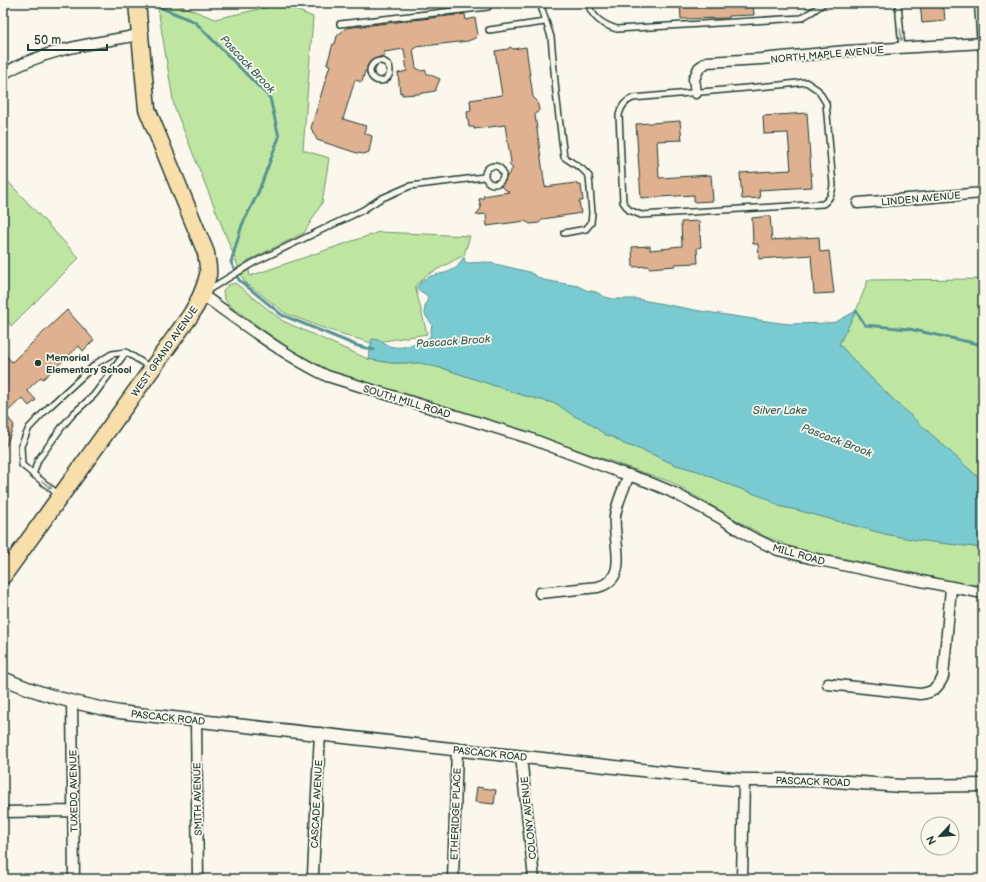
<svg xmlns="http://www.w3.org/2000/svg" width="986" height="882" viewBox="0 0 986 882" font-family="'Balsamiq Sans',sans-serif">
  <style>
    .green { fill: #bfe6a1; stroke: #6f926a }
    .water { fill: #7acbd1; stroke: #569292 }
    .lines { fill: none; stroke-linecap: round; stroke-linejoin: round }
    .stream { stroke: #569292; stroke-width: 3 }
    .building { fill: #dfb190; stroke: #1f3d34 }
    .service-casing { stroke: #1f3d34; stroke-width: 8 }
    .minor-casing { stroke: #1f3d34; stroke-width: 13 }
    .tertiary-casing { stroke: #1f3d34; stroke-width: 15 }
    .primary-casing { stroke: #1f3d34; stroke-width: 19 }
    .service { stroke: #fbf7ec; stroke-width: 5 }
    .minor { stroke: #fbf7ec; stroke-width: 10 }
    .tertiary { stroke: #fbf7ec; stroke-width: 12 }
    .primary { stroke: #f8deab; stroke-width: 16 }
    .oneway { stroke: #8d9a90 }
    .poi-dot { fill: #1f3d34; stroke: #fbf7ec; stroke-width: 1.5 }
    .labels { text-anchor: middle; stroke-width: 3.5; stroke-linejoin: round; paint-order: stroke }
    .street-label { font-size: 10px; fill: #1f3d34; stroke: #fbf7ec }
    .poi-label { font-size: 10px; font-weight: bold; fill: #1f3d34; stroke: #fbf7ec; text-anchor: start }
    .water-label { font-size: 11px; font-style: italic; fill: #36605b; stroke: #fbf7ec }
  </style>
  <rect width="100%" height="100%" fill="#fbf7ec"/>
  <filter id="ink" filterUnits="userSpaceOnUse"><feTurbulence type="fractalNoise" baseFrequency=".025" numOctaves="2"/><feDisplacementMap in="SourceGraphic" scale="8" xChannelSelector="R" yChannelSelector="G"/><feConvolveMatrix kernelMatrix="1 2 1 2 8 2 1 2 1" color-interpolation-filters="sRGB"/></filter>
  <g filter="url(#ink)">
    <path class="green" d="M 157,3 L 174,3 L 215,19 L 282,4 L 313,17 L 303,150 L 329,158 L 322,203 L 304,233 L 247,261 L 250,276 L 379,232 L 470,236 L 464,255 L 427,275 L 415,286 L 427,334 L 371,343 L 323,328 L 285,313 L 244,281 L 174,106 Z
      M 3,176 L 79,258 L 11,326 L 3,313 Z
      M 983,279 L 983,482 C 935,436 883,394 839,344 L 856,311 L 868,280 Z
      M 235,283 L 283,321 L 368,359 L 391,363 L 420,363 L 445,369 L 522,395 L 557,404 L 574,416 L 586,421 L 606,435 L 613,437 L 624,444 L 645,451 L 676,465 L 698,471 L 727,484 L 766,498 L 782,507 L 797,510 L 885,534 L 916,540 L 983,548 L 983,588 L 795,548 L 764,536 L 671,482 L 496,422 L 339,376 L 298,355 L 229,305 L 224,298 L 223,291 L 228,285 Z"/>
    <path class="water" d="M 464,257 L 465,262 L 468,263 L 487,262 L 529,272 L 543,280 L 578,286 L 586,290 L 596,292 L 605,297 L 613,299 L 637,299 L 700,311 L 773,322 L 790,324 L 828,323 L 836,322 L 856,311 L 839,344 C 883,394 935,436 983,482 L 983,548 L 916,540 L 885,534 L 797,510 L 779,506 L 766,498 L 727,484 L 698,471 L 676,465 L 645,451 L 624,444 L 613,437 L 606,435 L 586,421 L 574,416 L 557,404 L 522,395 L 445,369 L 420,363 L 391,363 L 368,359 L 372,339 C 378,339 381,342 387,345 C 400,351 418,344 430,337 L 432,324 C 430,321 428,320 426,316 C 422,310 427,303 428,297 C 425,292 419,293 417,287 C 427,271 442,277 454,269 C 459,267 460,261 464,257 Z"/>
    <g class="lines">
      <path class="stream" d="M 150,3 L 195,22 L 270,98 L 279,137 L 258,193 L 242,225 L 231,262 L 239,280 L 282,315 L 358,346 L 374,350
        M 856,311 L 865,325 L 909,329 L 983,345"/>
    </g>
    <path class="building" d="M 680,3 L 753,3 L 754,15 L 729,16 L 729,18 L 681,19 Z
      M 920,3 L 941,3 L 942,9 L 944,9 L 945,21 L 922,23 Z
      M 465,14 L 466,20 L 475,18 L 478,35 L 475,38 L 468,41 L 415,47 L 415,49 L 413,49 L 416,68 L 422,71 L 426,70 L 426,73 L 440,79 L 435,91 L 418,94 L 402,95 L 402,92 L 400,93 L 398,73 L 407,71 L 404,49 L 384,52 L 384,56 L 379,57 L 374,74 L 365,71 L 362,82 L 355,80 L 343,119 L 366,126 L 364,133 L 372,136 L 369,152 L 364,154 L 357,153 L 317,140 L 311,128 L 330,65 L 327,64 L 333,44 L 335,44 L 337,36 L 346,28 Z
      M 510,47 L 513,49 L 526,47 L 533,97 L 537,101 L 539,110 L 535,115 L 545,187 L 576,183 L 577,185 L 581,185 L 583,201 L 579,201 L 581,213 L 543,219 L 539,223 L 530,224 L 525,221 L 487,226 L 486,214 L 476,215 L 481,208 L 479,199 L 484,198 L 483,196 L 509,192 L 500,186 L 513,168 L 509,165 L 511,162 L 505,125 L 474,129 L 474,127 L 469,127 L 467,112 L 471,111 L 470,100 L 502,95 L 495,51 L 508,49 Z
      M 807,113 L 812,187 L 759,190 L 760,198 L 742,199 L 740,173 L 791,170 L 788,133 L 764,134 L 763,116 Z
      M 680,121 L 682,140 L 657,141 L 659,178 L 711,175 L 713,201 L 694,202 L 694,195 L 641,198 L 636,124 Z
      M 770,216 L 772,240 L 819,237 L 820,252 L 829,251 L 834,293 L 814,294 L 811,255 L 759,259 L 758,244 L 753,244 L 752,218 Z
      M 699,221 L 701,247 L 697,248 L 698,263 L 675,264 L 675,266 L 649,268 L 648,266 L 633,267 L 632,247 L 650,246 L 650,250 L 671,248 L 671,247 L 682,246 L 681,222 Z
      M 67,310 L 94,340 L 83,351 L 79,346 L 43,379 L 41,377 L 27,390 L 36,400 L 29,406 L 22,398 L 5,414 L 14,425 L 3,453 L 3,352 L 12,362 Z
      M 477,787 L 496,790 L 494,804 L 475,802 Z"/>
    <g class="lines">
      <defs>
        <path id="service" d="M 540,3 L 551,37 L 556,93 L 564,157 L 582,169 L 589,176 L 592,213 L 591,223 L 586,229 L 564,233
          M 588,3 C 592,18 603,25 617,29 L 801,18 L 813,11 L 824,3
          M 898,3 L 902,48
          M 340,24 L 488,7
          M 489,30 L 545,22
          M370 71a10 10 0 1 1 20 0a10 10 0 1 1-20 0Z
          M 806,82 L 818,90 L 826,103 L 833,185 C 832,194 830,199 823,204 L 641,215 L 629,210 L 623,202 L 619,115 C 621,106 625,101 633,98 L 780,85 Z
          M485 175a9 9 0 1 1 18 0a9 9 0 1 1-18 0Z
          M 208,290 L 253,263 L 363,210 L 380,199 L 410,186 L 484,177
          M 33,475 L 38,460 L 62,427 L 73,414 L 94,395 L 126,352
          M 59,495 L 22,465 L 21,446 L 29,428 L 48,408 L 97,363 L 112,354 L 126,352 L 151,368"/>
        <path id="minor" d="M 980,3 L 983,47
          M 3,74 C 45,49 93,43 140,35
          M 696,93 L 694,79 L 699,68 L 707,62 L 761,59 L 846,51 L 983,43
          M 858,203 L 983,193
          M 201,294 C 242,323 282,354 327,376 L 529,438 L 619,472 L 646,481 L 670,491 L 719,517 L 749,536 L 778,550 L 810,558 L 885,574 L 983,593
          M 540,593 L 598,587 C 631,578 612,541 615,516 C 617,502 624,488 629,475
          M 828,684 L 920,694 C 932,693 938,688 943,677 L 951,588
          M 72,702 L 74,879
          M 196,720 L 198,879
          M 521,756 L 534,879
          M 3,812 L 73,811
          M 313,874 L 320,733
          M 453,879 L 457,749
          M 742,879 L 744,780"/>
        <path id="tertiary" d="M 3,678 C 40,695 79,704 119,712 L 678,774 L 744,780 L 822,780 L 901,786 L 983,785"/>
        <path id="primary" d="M 3,576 L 190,316 C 197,305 205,288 208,275 C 209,268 207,261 206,253 L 147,109 L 137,3"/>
      </defs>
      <use href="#service" class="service-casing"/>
      <use href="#minor" class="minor-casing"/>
      <use href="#tertiary" class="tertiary-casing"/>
      <use href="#primary" class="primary-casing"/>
      <use href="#service" class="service"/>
      <use href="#minor" class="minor"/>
      <use href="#tertiary" class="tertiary"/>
      <use href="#primary" class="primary"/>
    </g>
    <defs><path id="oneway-shaft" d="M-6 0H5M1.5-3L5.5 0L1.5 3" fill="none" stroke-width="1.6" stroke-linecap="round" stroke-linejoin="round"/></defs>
    <g class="oneway">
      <use href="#oneway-shaft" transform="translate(901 35) rotate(83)"/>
      <use href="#oneway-shaft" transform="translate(47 485) rotate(38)"/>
    </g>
  </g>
  <circle class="poi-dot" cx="38" cy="363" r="4"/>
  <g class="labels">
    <g class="street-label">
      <text transform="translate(827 54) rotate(-5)" y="4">NORTH MAPLE AVENUE</text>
      <text transform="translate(921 198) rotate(-5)" y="4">LINDEN AVENUE</text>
      <text transform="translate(164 351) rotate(-55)" y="4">WEST GRAND AVENUE</text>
      <text transform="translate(407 401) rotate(17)" y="4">SOUTH MILL ROAD</text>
      <text transform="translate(799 554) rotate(16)" y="4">MILL ROAD</text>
      <text transform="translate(168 717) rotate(6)" y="4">PASCACK ROAD</text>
      <text transform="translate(490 753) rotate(6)" y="4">PASCACK ROAD</text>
      <text transform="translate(813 781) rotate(2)" y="4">PASCACK ROAD</text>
      <text transform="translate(73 791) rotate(-91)" y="4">TUXEDO AVENUE</text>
      <text transform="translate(197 799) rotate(-91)" y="4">SMITH AVENUE</text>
      <text transform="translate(316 804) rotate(-87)" y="4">CASCADE AVENUE</text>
      <text transform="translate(455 814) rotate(-88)" y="4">ETHERIDGE PLACE</text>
      <text transform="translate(528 818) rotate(-96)" y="4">COLONY AVENUE</text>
    </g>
    <g class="poi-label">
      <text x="46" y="361">Memorial<tspan x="46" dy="12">Elementary School</tspan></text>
    </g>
    <g class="water-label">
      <text transform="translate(248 64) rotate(47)" y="4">Pascack Brook</text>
      <text transform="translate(453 341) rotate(-4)" y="4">Pascack Brook</text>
      <text x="780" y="414">Silver Lake</text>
      <text transform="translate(837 440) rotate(21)" y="4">Pascack Brook</text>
    </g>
  </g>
  <rect width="986" height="882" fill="none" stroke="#fbf7ec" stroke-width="16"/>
  <rect x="8" y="8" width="970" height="866" fill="none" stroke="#1f3d34" stroke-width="1.5" filter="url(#ink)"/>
  <g transform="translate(940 836) rotate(244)"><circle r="19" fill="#fbf7ec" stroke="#a3ada2"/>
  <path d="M0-3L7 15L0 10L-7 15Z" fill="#1f3d34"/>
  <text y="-6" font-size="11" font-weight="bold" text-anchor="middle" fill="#1f3d34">N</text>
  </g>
  <path d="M28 44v6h79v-6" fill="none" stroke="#1f3d34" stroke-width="2"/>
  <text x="34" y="44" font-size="12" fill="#1f3d34" stroke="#fbf7ec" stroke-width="3" paint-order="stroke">50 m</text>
</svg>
